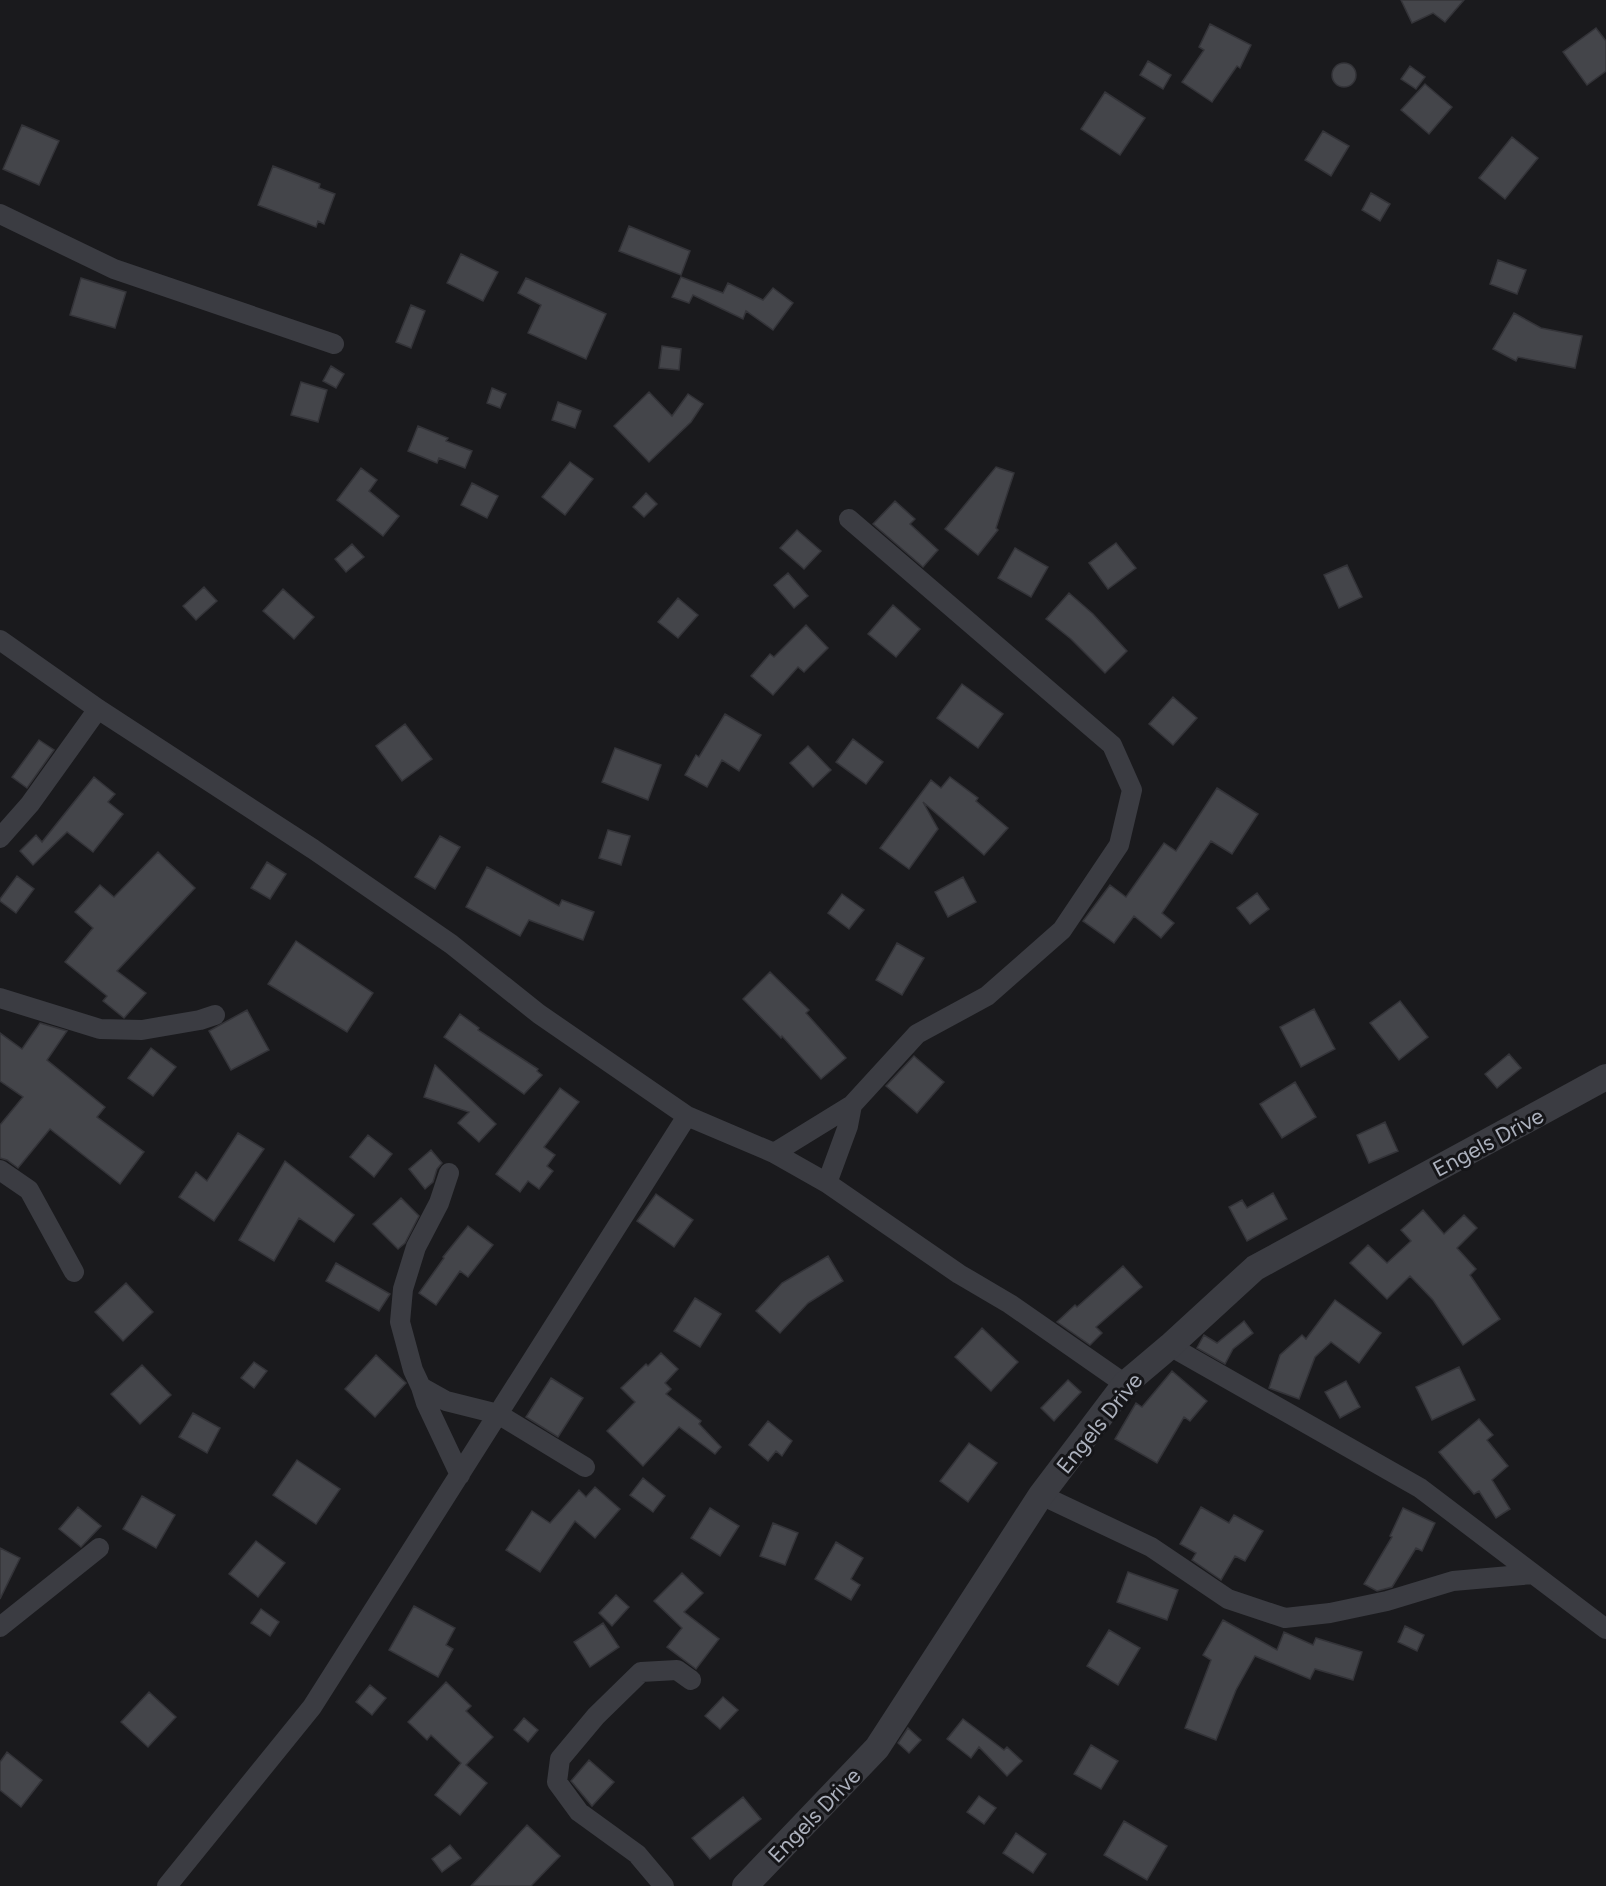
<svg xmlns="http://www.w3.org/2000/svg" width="1606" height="1886" viewBox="0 0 1606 1886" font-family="Figtree,sans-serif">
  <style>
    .building { fill: #44454a; stroke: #343439; stroke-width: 1.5 }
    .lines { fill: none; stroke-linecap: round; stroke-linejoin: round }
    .minor { stroke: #3b3c42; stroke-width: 20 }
    .tertiary { stroke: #3b3c42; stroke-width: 26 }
    .labels { text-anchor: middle; stroke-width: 6; stroke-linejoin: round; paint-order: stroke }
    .street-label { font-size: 22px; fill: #acb1bd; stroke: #151518 }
  </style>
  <rect width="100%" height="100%" fill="#1a1a1d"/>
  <path class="building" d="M 1401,0 L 1464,0 L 1445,22 L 1433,13 L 1412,23 Z
    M 1210,24 L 1251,45 L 1240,68 L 1237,66 L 1212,102 L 1182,82 L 1204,50 L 1199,47 Z
    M 1596,28 L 1606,41 L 1606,71 L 1587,85 L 1563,52 Z
    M 1148,61 L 1171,75 L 1163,89 L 1140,75 Z
    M1332 75a12 12 0 1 1 24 0a12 12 0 1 1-24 0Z
    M 1410,66 L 1425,77 L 1416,89 L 1401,79 Z
    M 1425,84 L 1452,107 L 1429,134 L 1401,110 Z
    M 1105,92 L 1145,118 L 1120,155 L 1081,129 Z
    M 22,125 L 59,141 L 39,185 L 3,169 Z
    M 1323,131 L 1349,146 L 1331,176 L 1305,160 Z
    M 1512,137 L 1538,158 L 1505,199 L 1479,178 Z
    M 273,166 L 320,184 L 319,188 L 335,194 L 324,224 L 318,221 L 316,227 L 258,205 Z
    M 1371,193 L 1390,204 L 1380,221 L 1362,210 Z
    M 629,226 L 690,251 L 681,275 L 619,251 Z
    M 461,254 L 498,272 L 483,301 L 447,283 Z
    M 1498,260 L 1526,270 L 1517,294 L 1490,284 Z
    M 681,277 L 723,293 L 728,283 L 763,300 L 773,288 L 793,303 L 773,330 L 746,311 L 743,319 L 693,295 L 689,303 L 672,297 Z
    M 81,278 L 126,292 L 115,328 L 70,315 Z
    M 526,278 L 606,314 L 586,359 L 528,333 L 541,305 L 518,293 Z
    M 411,305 L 425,311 L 411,348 L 396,342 Z
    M 1514,313 L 1541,328 L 1582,336 L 1575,368 L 1518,357 L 1516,361 L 1493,349 Z
    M 662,346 L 681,349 L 679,370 L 659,368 Z
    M 331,366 L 344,374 L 336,388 L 323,381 Z
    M 301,382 L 327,390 L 318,422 L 291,415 Z
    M 492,388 L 506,394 L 500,408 L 487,403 Z
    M 649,392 L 672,416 L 688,394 L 703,404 L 691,422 L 649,462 L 614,426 Z
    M 558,402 L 581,411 L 575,428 L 552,420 Z
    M 418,426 L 448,438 L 446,441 L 472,451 L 465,468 L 439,458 L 437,463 L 408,451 Z
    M 570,462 L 593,479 L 565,515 L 542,497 Z
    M 996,467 L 1014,473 L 996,528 L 998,530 L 978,555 L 945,529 Z
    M 361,468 L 377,480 L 369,491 L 399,516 L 383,536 L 337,500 Z
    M 472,483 L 498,496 L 487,518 L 461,505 Z
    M 646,493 L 657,504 L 644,517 L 633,507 Z
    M 895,501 L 915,519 L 910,524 L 938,550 L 923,567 L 873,524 Z
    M 797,530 L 821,551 L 804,569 L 780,548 Z
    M 1116,543 L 1136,568 L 1108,589 L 1089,563 Z
    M 352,544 L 364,557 L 346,572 L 335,559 Z
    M 1015,548 L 1048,567 L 1031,597 L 998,578 Z
    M 1347,565 L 1362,597 L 1339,608 L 1324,575 Z
    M 788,573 L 808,596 L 794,608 L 774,585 Z
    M 204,587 L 217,601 L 196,620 L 183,606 Z
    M 283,589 L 314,617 L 294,639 L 263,611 Z
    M 1069,593 L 1093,614 L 1127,651 L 1105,673 L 1071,639 L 1046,619 Z
    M 678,598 L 698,615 L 678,638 L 658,622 Z
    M 893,605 L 920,629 L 896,657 L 868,634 Z
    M 806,625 L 828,648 L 804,672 L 798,667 L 773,695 L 751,676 L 770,654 L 774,657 Z
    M 962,684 L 1003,714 L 978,748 L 937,718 Z
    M 1173,697 L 1197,718 L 1173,745 L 1149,724 Z
    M 725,714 L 761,735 L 739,771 L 722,760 L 707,787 L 685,775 L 696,755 L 699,757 Z
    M 405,724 L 432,759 L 402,781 L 376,746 Z
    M 853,739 L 883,762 L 866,784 L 836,762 Z
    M 39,740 L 54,750 L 27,788 L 12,777 Z
    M 808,746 L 831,770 L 813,787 L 790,763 Z
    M 615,748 L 661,765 L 648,800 L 602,782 Z
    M 94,777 L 115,794 L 108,802 L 123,814 L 93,852 L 67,832 L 33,865 L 20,851 L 36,835 L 42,842 Z
    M 950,777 L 978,798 L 976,801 L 1008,828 L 984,855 L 923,802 L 938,829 L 909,869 L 880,848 L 931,780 L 941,788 Z
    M 1217,788 L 1258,814 L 1232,854 L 1211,841 L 1162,913 L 1174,923 L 1161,938 L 1134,916 L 1114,943 L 1083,921 L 1110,885 L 1126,897 L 1164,843 L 1176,851 Z
    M 608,830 L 630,836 L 621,865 L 599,858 Z
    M 440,836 L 460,847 L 435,889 L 415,877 Z
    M 158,852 L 195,888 L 117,971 L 146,993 L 124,1018 L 103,1001 L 107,996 L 65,962 L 93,928 L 75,912 L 100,885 L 114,897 Z
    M 267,862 L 286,874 L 270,899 L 251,888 Z
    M 487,867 L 559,906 L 562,900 L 594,912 L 583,940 L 529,920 L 520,936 L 466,907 Z
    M 17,876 L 34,889 L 16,913 L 0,901 L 0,899 Z
    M 963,877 L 976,902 L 948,917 L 935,892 Z
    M 1257,893 L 1269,909 L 1250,924 L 1237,908 Z
    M 842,894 L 864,910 L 849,929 L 828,913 Z
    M 296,941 L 373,993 L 347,1032 L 268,984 Z
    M 897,943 L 924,958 L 902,995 L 876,980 Z
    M 770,972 L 809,1010 L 806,1013 L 846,1058 L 821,1079 L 782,1036 L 781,1038 L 743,999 Z
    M 1400,1001 L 1428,1037 L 1399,1060 L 1370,1023 Z
    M 1314,1009 L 1335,1049 L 1301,1067 L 1280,1027 Z
    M 247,1010 L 269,1050 L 231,1070 L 209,1031 Z
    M 460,1014 L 479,1028 L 478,1030 L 538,1069 L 537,1071 L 542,1075 L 524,1094 L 444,1037 Z
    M 40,1023 L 67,1031 L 47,1060 L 105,1107 L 97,1117 L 144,1152 L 120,1184 L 50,1129 L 18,1168 L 7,1160 L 0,1158 L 0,1125 L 23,1097 L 0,1081 L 0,1033 L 22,1049 Z
    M 151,1048 L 176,1067 L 153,1096 L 128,1078 Z
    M 1509,1054 L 1521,1068 L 1497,1088 L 1485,1074 Z
    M 914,1056 L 944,1082 L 917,1113 L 886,1086 Z
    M 435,1065 L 496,1124 L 479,1142 L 458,1123 L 469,1112 L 424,1097 Z
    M 1295,1082 L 1316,1117 L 1282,1138 L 1260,1104 Z
    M 560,1088 L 579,1102 L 544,1147 L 555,1155 L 547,1166 L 553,1171 L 539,1189 L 528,1181 L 520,1192 L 496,1174 Z
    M 1385,1122 L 1398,1151 L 1369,1163 L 1357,1135 Z
    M 238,1133 L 264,1149 L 214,1221 L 179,1197 L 196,1172 L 207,1181 Z
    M 368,1135 L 392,1154 L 374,1177 L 350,1157 Z
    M 431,1150 L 442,1163 L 437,1169 L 433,1182 L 425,1189 L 409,1169 Z
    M 285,1161 L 354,1215 L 334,1242 L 299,1218 L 274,1261 L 239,1240 Z
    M 1273,1193 L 1287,1219 L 1247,1241 L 1229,1207 L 1242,1200 L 1247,1208 Z
    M 656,1194 L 693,1220 L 674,1247 L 637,1221 Z
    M 401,1198 L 419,1216 L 405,1243 L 398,1249 L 373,1224 Z
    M 1423,1210 L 1444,1234 L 1464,1215 L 1477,1228 L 1457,1248 L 1476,1269 L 1470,1275 L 1500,1319 L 1463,1345 L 1433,1300 L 1410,1276 L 1387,1299 L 1350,1263 L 1368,1245 L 1387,1263 L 1411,1241 L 1401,1230 Z
    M 468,1226 L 493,1245 L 468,1277 L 460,1271 L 436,1305 L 419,1293 L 444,1258 L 443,1257 Z
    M 828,1256 L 843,1281 L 808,1303 L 780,1333 L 756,1311 L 782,1283 Z
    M 336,1263 L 390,1294 L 379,1311 L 326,1281 Z
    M 1123,1266 L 1142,1287 L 1096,1327 L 1102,1333 L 1090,1345 L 1057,1322 L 1075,1305 L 1077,1307 Z
    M 126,1283 L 153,1312 L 123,1341 L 95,1312 Z
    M 695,1298 L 721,1314 L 700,1347 L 674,1331 Z
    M 1335,1300 L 1381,1333 L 1359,1363 L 1331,1342 L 1315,1357 L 1299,1399 L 1269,1388 L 1280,1355 L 1302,1335 L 1306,1339 Z
    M 1244,1321 L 1253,1333 L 1233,1349 L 1225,1364 L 1197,1348 L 1204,1335 L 1217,1343 Z
    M 982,1328 L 1018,1362 L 991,1391 L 955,1357 Z
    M 661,1353 L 678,1369 L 665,1383 L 671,1389 L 666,1394 L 701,1421 L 699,1424 L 721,1447 L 715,1454 L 679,1427 L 643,1466 L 607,1431 L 635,1402 L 621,1388 L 646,1364 L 648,1366 Z
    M 376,1355 L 406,1383 L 375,1417 L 345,1389 Z
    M 254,1362 L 267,1371 L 254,1388 L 241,1378 Z
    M 142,1365 L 171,1395 L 140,1424 L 111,1394 Z
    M 1459,1367 L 1475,1400 L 1432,1420 L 1416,1387 Z
    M 1172,1371 L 1207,1401 L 1190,1421 L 1184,1417 L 1157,1463 L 1115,1439 L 1136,1403 L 1142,1407 Z
    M 551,1378 L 583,1398 L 558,1437 L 526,1417 Z
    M 1068,1380 L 1081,1392 L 1054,1421 L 1041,1408 Z
    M 1346,1381 L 1360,1407 L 1340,1418 L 1325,1392 Z
    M 193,1413 L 220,1428 L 207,1453 L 179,1437 Z
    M 1479,1419 L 1493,1435 L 1487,1440 L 1508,1466 L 1492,1480 L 1510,1509 L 1496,1518 L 1479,1491 L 1474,1494 L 1439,1452 Z
    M 768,1421 L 792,1441 L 782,1456 L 776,1451 L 768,1461 L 749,1445 Z
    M 969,1443 L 997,1463 L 968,1502 L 940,1481 Z
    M 297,1460 L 340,1489 L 316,1524 L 273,1495 Z
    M 643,1478 L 665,1496 L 653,1512 L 630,1495 Z
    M 595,1487 L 620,1509 L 595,1538 L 575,1521 L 540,1572 L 506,1550 L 532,1511 L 550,1523 L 579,1490 L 586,1497 Z
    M 142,1496 L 175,1515 L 156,1548 L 123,1529 Z
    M 78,1507 L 101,1526 L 81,1547 L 59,1529 Z
    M 1201,1507 L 1229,1523 L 1234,1515 L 1263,1531 L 1245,1561 L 1235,1556 L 1221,1580 L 1192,1560 L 1196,1553 L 1180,1544 Z
    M 710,1508 L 739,1526 L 720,1556 L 691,1538 Z
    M 1403,1508 L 1435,1523 L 1422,1551 L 1416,1548 L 1392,1587 L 1377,1591 L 1364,1584 L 1392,1537 L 1390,1536 Z
    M 773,1523 L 798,1533 L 785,1565 L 760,1556 Z
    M 256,1541 L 285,1563 L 258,1597 L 229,1574 Z
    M 836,1542 L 863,1558 L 851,1579 L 860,1585 L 851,1600 L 815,1579 Z
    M 0,1548 L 20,1558 L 0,1599 Z
    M 1128,1572 L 1178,1590 L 1167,1620 L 1117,1602 Z
    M 682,1573 L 703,1593 L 684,1612 L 719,1639 L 696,1669 L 667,1647 L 682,1628 L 654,1601 Z
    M 616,1595 L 629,1607 L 612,1626 L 599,1613 Z
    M 414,1606 L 455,1628 L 446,1645 L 453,1649 L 438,1677 L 389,1650 Z
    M 261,1609 L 279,1622 L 270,1636 L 251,1623 Z
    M 1223,1620 L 1277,1650 L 1284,1632 L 1313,1645 L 1316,1638 L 1362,1652 L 1353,1680 L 1315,1669 L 1310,1679 L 1255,1656 L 1236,1690 L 1216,1740 L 1185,1728 L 1211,1660 L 1203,1655 Z
    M 603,1623 L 619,1647 L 590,1667 L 574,1642 Z
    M 1405,1626 L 1424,1635 L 1417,1651 L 1398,1642 Z
    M 1109,1630 L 1140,1648 L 1118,1685 L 1087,1666 Z
    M 446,1682 L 471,1706 L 466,1711 L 493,1737 L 466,1765 L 487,1783 L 460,1815 L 435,1795 L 461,1763 L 431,1735 L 427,1740 L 408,1722 Z
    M 370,1685 L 386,1698 L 372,1715 L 356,1702 Z
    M 149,1692 L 176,1717 L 148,1747 L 121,1722 Z
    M 723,1697 L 738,1710 L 720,1729 L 705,1716 Z
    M 524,1718 L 538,1730 L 528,1742 L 514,1730 Z
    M 963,1719 L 1004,1750 L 1007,1747 L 1022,1761 L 1007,1776 L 979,1747 L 971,1758 L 947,1739 Z
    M 908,1728 L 921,1740 L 909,1753 L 898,1743 Z
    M 1091,1745 L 1118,1761 L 1101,1789 L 1074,1774 Z
    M 7,1752 L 42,1780 L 21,1807 L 0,1790 L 0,1762 Z
    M 589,1760 L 614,1782 L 592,1806 L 571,1781 Z
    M 979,1796 L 996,1808 L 984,1824 L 967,1812 Z
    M 743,1797 L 761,1819 L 710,1859 L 692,1838 Z
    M 1124,1821 L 1167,1846 L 1147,1880 L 1104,1855 Z
    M 527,1825 L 560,1856 L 531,1886 L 471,1886 Z
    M 1016,1833 L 1046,1854 L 1033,1873 L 1003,1853 Z
    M 450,1845 L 461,1858 L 442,1872 L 432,1859 Z"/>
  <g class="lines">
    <path class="minor" d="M 0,214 L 114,269 L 334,344
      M 0,640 L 98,709 L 313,849 L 451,944 L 539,1014 L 687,1116 L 774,1153 L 827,1183 L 959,1274 L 1010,1304 L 1125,1384
      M 0,838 L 30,804 L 98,709
      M 0,998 L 100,1029 L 142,1030 L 200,1020 L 215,1015
      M 774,1153 L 852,1105 L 917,1034 L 987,996 L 1062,930 L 1119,845 L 1132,790 L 1112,745 L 849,519
      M 0,1170 L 29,1190 L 74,1272
      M 449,1173 L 439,1203 L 416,1247 L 403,1289 L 400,1322 L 413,1370 L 421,1387 L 446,1401 L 498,1414 L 585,1467
      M 827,1183 L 848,1126 L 852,1105
      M 1170,1346 L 1420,1488 L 1606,1629
      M 421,1387 L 426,1403 L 460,1475
      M 1041,1495 L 1151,1547 L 1228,1599 L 1285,1618 L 1330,1613 L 1387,1601 L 1453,1581 L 1533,1574
      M 0,1627 L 99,1548
      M 167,1886 L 312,1707 L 687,1116
      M 664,1886 L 637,1854 L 579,1812 L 557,1782 L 560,1759 L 596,1716 L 641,1672 L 677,1670 L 691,1680"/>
    <path class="tertiary" d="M 745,1886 L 877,1748 L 1041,1495 L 1125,1384 L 1170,1346 L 1255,1268 L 1606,1077"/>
  </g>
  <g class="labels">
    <g class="street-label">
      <text transform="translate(1488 1142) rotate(-28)" y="8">Engels Drive</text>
      <text transform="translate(1099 1423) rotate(-51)" y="8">Engels Drive</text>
      <text transform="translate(814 1815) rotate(-46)" y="8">Engels Drive</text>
    </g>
  </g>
</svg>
